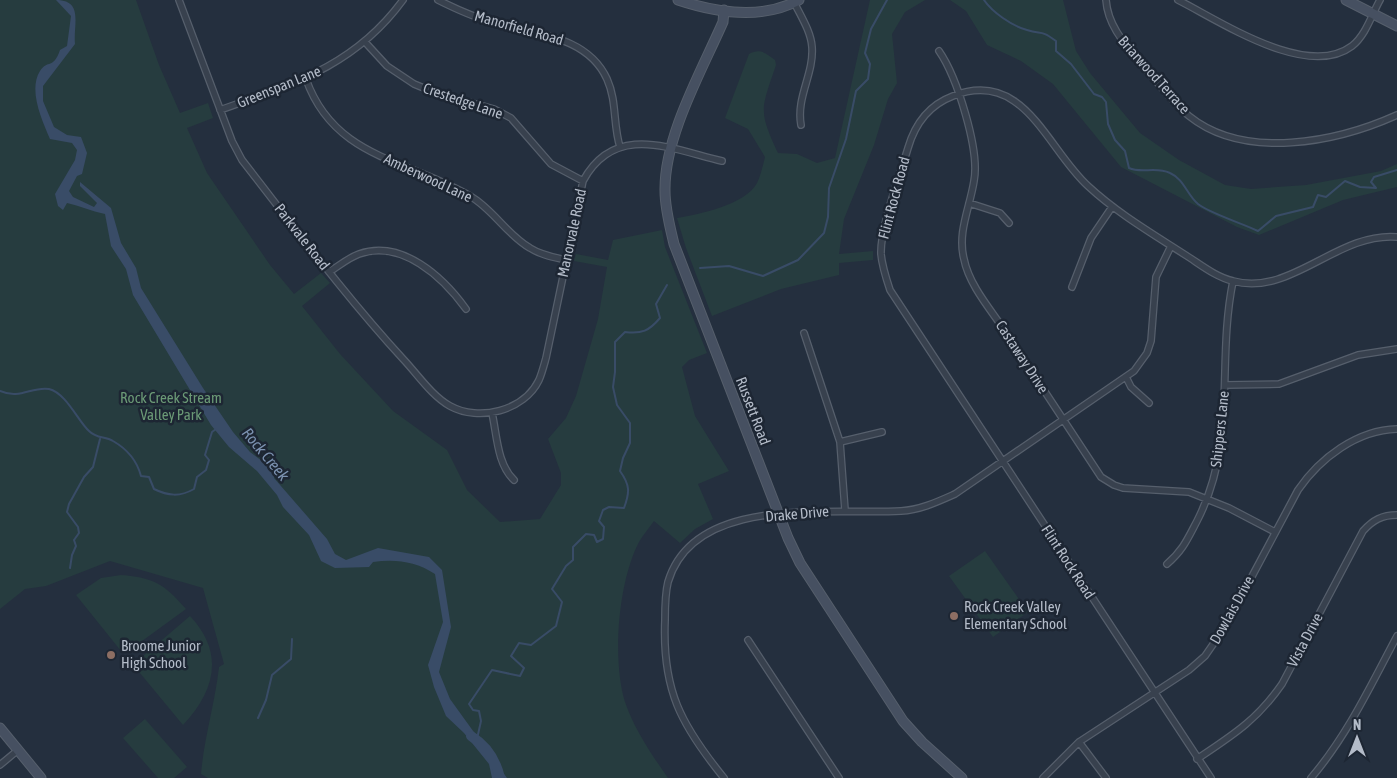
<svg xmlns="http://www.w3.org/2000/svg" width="1397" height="778" viewBox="0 0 1397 778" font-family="'Asap Condensed',sans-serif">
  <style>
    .green { fill: #263c3f }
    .water { fill: #394c67 }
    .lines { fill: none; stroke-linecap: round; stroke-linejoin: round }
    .stream { stroke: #394c67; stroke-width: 2 }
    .river { stroke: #394c67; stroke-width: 10 }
    .street-casing { stroke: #565f6c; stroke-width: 8 }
    .secondary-casing { stroke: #565f6c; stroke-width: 11 }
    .street { stroke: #38414e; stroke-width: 5.5 }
    .secondary { stroke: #465061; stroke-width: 9 }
    .education-dot { fill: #8d6e63; stroke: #1d2633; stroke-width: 2 }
    .labels { text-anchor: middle; stroke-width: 5; stroke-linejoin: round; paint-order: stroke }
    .street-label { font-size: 15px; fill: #b4bcc9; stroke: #1d2633 }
    .park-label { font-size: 15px; fill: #6b9a76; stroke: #1d2633 }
    .poi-label { font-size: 15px; fill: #b4bcc9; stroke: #1d2633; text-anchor: start }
    .water-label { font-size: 16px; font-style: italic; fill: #7c92b1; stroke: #1d2633 }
  </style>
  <rect width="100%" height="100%" fill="#242f3e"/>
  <path class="green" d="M 0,0 L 136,0 L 159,65 L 180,113 L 208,103 L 213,118 L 187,128 L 207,173 L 270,265 L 294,294 L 321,273 L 330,283 L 302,306 L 340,354 L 393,411 L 447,450 L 467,490 L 500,522 L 540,519 L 561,485 L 561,473 L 548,439 L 566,418 L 576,396 L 598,319 L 607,267 L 574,261 L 576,254 L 608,260 L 613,240 L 662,230 L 665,247 L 707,353 L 689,360 L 682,367 L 695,416 L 729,471 L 698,484 L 713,519 L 695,529 L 680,543 L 654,521 C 649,528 643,535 639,542 C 618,582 612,660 625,702 C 634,729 652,755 668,778 L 208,778 L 201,774 C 204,738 215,703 219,667 L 224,664 L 203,588 L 110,561 L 46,586 L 25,589 L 0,609 Z
    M 870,0 L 925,0 L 905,12 L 892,34 L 897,83 L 888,99 L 874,145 L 844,219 L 839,254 L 873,251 L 873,260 L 839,263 L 839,275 L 781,289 L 712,316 L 686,248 L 677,218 C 700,214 745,205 757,183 C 761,175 763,165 765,157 L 748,129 L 725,118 L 749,54 C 760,48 766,53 775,60 L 776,65 C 761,110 758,110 778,153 L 797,154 L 817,163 L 835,158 Z
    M 950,0 L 1063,0 L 1076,51 L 1090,73 L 1140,133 L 1179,160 L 1225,185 L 1251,189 L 1306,185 L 1381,171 L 1397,164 L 1397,187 L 1343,200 L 1259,235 L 1237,227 L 1121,167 L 1053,84 L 1021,61 L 987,45 L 966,11 Z
    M 985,551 L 1028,612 L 993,637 L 949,576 Z
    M 121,575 C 155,578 164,584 186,609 L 127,652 L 121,651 L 76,595 L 101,578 Z
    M 190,616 C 225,653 215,691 183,725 L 135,667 L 135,663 Z
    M 145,719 L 187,767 L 174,778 L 158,778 L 123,738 Z"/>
  <path class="water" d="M 56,0 C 84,0 73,25 75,44 L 43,86 L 43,101 L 54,127 L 67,135 L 81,137 L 87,153 L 82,174 L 77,176 L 69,191 L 73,197 L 94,207 L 97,203 L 80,186 L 80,182 L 111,208 L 121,243 L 136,268 L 141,288 L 203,388 L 233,432 L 250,452 L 274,470 L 274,478 L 327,539 L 335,554 L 346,560 L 378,548 L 429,557 L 442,570 L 451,627 L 439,672 L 450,699 L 507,778 L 492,778 L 489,764 L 464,733 L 446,716 L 434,687 L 428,665 L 443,622 L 435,574 C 415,561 395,559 373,562 L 369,567 L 335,568 L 321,561 L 309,535 L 283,507 L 277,495 L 257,471 L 229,447 L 211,425 L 133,295 L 126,269 L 111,246 L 105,214 C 91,211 80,206 67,203 L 63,210 L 58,206 L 55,194 L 75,160 L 77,150 L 72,143 L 50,139 C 42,120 28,90 40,71 C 48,59 53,70 60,50 L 67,46 L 71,16 Z"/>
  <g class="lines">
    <path class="stream" d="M 984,0 C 992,12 1012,26 1027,30 C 1042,35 1040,29 1056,41 L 1056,51 L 1071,64 L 1094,94 L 1102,97 L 1106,102 L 1108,124 L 1115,140 L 1125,151 L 1129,168 C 1142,174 1155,166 1170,173 C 1184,179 1187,195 1198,204 C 1209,213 1244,224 1258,231 L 1276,216 L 1313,207 L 1318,195 L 1326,197 L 1345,181 L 1360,187 L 1376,188 L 1371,182 L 1374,177 L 1397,170
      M 700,268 L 729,266 L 763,276 L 798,260 L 824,233 L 828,217 L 829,188 L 846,139 L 856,91 L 868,79 L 870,64 L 865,53 L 871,29 L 887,0
      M 0,391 C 20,400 32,386 49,389 C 66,393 78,421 89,431 C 97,439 105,436 113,441 C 127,449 137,461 141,476 L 149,477 L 154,489 C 168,496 180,497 194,489 L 197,477 L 206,470 L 209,460 L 205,455 L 212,432 L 216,429
      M 70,568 L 72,555 L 76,546 L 74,540 L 79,533 L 78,527 L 67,512 L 69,504 L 84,477 L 93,467 L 100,439
      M 258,718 L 266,700 L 272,675 L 291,659 L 292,639
      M 477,739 L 481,721 L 479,711 L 473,710 L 469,704 L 492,670 L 520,676 L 524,668 L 511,656 L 519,643 L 531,645 L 556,626 L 562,602 L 552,589 L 566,566 L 573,560 L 573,547 L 586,534 L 594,535 L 597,542 L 603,539 L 604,527 L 599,521 L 603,510 L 609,507 L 624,508 C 630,492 630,485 620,471 L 623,458 L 630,443 L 630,423 L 617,405 L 613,387 L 615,372 L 615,342 L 625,332 C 642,334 649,331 660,318 L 656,304 L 667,285"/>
    <path class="river" d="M 471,736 C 487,746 496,760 500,778"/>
    <defs>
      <path id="street" d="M 179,0 L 232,141 L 242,160 C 295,228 346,297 404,360 C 418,375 432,396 450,406 C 479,422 524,411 539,380 C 542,373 544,365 546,358 L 583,181 C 615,122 671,149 722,161
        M 438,0 C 456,9 473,17 492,22 C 533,34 587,35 607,79 C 617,101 613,125 620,147
        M 793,0 C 800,15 811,31 812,47 C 814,74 796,97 801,125
        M 1106,0 C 1108,28 1128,47 1145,68 C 1159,84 1172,102 1189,116 C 1245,161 1337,142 1397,115
        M 1178,0 C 1220,21 1307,80 1352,46 C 1366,35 1372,14 1380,0
        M 365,42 L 387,66 L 414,84 L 436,93 L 494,109 L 511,118 L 551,164 L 583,181
        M 939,51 C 957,77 980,150 974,181 C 970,207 957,233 964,259 C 969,285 991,310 1005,331 C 1037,380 1069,428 1101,477 L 1114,485 L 1123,488 L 1189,492 L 1229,508 L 1275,532
        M 306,79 C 334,158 406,159 470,196 C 493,209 507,235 530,248 C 541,255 553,257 566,260
        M 220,110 C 293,84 355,66 403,0
        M 969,203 L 1000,213 L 1009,223
        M 329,272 C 339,266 348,258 359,254 C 402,239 443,277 466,309
        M 1072,287 L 1091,238 L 1112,207
        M 804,333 L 840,442 L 845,510
        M 1126,377 L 1131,387 L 1149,403
        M 1225,385 L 1279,384 L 1358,355 L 1397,349
        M 492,413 C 497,435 497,464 514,480
        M 840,442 L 882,432
        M 1167,564 C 1183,550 1187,540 1197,521 C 1238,441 1216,365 1233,281
        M 748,640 L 839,778
        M 1079,742 L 1106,778
        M 1197,759 C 1233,735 1257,720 1282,684 L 1363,531 C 1373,520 1382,515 1397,515
        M 0,765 L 18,750
        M 724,778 C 681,725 662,690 665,620 C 665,608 665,594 668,582 C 694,494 830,515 901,511 C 920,510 937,502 955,494 L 1134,371 L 1147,353 L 1151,341 L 1156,277 L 1171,246
        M 1043,778 L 1079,742 L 1189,670 L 1205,656 L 1225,627 L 1298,490 C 1320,458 1357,430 1397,429
        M 1211,778 L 890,290 C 886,278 882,266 881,254 C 880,228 900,175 908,148 C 915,124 929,105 953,96 C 1024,68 1047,149 1088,186 C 1117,213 1153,234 1187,256 C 1201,265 1216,277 1233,281 C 1291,297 1337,232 1397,237
        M 1311,778 C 1347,736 1371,685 1397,636"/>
      <path id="secondary" d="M 678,0 C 717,13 762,20 799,0
        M 1346,0 L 1397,26
        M 724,10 L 723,22 C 701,72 664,137 665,191 C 665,209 670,227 674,244 L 788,538 L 800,563 L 903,721 L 922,742 L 962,778
        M 0,728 L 41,778"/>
    </defs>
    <use href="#street" class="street-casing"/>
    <use href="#secondary" class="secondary-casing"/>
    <use href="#street" class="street"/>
    <use href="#secondary" class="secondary"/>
  </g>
  <g class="education-dot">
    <circle cx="954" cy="616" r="5"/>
    <circle cx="111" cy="655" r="5"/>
  </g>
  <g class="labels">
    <g class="street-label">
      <text transform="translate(519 28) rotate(16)" y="5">Manorfield Road</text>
      <text transform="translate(1154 75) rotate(48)" y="5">Briarwood Terrace</text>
      <text transform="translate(279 87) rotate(-22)" y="5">Greenspan Lane</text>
      <text transform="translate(463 101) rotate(19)" y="5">Crestedge Lane</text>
      <text transform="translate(428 178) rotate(25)" y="5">Amberwood Lane</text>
      <text transform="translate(894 198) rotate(-75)" y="5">Flint Rock Road</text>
      <text transform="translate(572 233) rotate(-78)" y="5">Manorvale Road</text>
      <text transform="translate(302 237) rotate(52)" y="5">Parkvale Road</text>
      <text transform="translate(1022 357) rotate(57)" y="5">Castaway Drive</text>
      <text transform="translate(753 411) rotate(69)" y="5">Russett Road</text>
      <text transform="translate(1220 429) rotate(-84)" y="5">Shippers Lane</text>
      <text transform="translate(797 514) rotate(-5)" y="5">Drake Drive</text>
      <text transform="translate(1068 562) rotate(57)" y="5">Flint Rock Road</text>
      <text transform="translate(1232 610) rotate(-61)" y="5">Dowlais Drive</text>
      <text transform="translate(1305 640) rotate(-62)" y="5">Vista Drive</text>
    </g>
    <g class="park-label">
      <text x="171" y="403">Rock Creek Stream<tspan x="171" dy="17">Valley Park</tspan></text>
    </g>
    <g class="poi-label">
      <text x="964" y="612">Rock Creek Valley<tspan x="964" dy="17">Elementary School</tspan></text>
      <text x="121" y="651">Broome Junior<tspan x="121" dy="17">High School</tspan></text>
    </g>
    <g class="water-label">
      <text transform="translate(266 454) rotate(50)" y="6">Rock Creek</text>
    </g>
  </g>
  <g transform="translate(1357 738)" stroke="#1d2633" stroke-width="4" paint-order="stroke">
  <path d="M0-4L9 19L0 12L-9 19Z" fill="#b4bcc9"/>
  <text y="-8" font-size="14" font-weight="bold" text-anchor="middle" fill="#b4bcc9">N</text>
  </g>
</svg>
